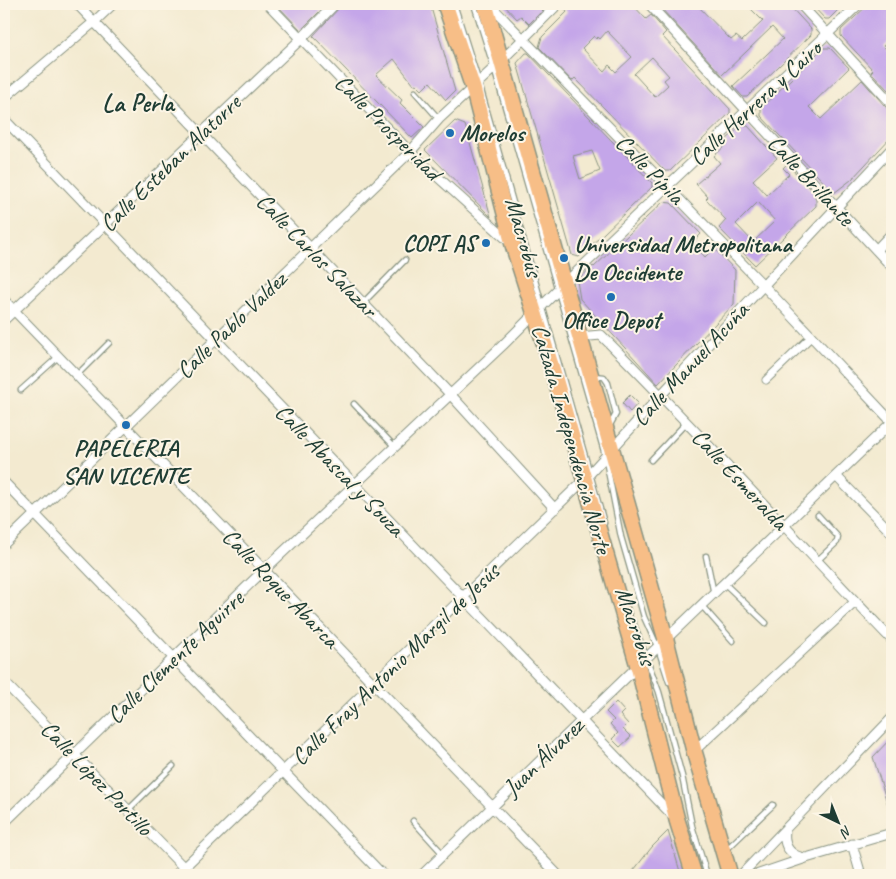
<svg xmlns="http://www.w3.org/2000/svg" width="896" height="879" viewBox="0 0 896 879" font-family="Caveat,sans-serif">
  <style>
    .building { fill: #c4a6e9; fill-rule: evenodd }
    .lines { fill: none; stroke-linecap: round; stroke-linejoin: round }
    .service-casing { stroke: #899482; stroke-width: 7 }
    .pedestrian-casing { stroke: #899482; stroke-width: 9 }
    .minor-casing { stroke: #899482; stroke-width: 11 }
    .primary-casing { stroke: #899482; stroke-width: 18 }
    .service { stroke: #fff; stroke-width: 4.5 }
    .pedestrian { stroke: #fff; stroke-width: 7 }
    .minor { stroke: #fff; stroke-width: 9 }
    .primary { stroke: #f7be87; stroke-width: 15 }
    .poi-dot { fill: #1f6fb2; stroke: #fcf5e5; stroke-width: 2 }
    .labels { text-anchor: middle; stroke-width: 4; stroke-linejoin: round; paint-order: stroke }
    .street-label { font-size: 24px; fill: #1f3d34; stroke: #fcf5e5 }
    .poi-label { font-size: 24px; font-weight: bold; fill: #1f3d34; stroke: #fcf5e5; text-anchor: start }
    .neighbourhood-label { font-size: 25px; font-weight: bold; fill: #1f3d34; stroke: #fcf5e5 }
  </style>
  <rect width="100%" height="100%" fill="#fcf5e5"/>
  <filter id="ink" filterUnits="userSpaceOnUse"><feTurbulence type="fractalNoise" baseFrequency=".02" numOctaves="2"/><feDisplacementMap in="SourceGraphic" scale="10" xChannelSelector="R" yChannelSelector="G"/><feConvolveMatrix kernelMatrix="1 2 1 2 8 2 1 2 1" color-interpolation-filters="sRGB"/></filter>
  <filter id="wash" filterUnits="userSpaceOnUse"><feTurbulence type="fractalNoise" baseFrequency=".0096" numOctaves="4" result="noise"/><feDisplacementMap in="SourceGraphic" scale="20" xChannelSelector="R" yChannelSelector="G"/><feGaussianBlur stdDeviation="1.12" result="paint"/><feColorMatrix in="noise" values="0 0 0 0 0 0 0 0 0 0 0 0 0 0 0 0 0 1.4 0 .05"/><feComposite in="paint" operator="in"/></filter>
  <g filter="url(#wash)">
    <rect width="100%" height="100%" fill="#f3ead0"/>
    <g id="blocks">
      <path class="building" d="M 276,4 L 327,4 L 301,30 Z
        M 341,4 L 430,4 L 455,91 L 446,100 L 430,82 L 422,90 L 416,84 L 414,85 L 394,59 L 376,75 L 402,100 L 400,103 L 424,127 L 412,138 L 313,36 L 339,8 Z
        M 503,4 L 549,4 L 529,24 L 521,16 L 517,19 Z
        M 564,4 L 632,4 L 646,19 L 651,15 L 666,32 L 662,36 L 730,109 L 730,113 L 670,171 L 665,171 L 575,78 L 572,81 L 539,47 L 542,37 L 567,12 L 563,7 ZM 607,31 L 632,57 L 616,72 L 609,65 L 604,71 L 582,48 L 594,36 L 596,39 L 598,37 L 600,39 ZM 652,57 L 669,76 L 664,80 L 668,85 L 655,97 L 634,74 Z
        M 663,4 L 685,4 L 689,8 L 693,4 L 696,4 L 731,40 L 736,36 L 742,41 L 763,21 L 746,4 L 788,4 L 811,29 L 811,35 L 747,97 L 743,97 L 733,86 L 783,39 L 772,27 L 722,75 L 660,7 Z
        M 811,4 L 844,4 L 829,19 L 825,19 Z
        M 869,4 L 892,4 L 892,37 L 883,46 L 892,55 L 892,88 L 889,91 L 871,72 L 873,70 L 841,36 L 841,30 Z
        M 823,48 L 830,48 L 849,68 L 809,107 L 821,119 L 862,80 L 892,114 L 892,136 L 851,180 L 834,193 L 761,116 L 761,108 Z
        M 526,53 L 528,53 L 652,183 L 652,187 L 579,257 L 572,255 L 517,63 ZM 592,151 L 600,171 L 580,179 L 573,156 Z
        M 455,121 L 465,125 L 491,217 L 425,150 Z
        M 741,126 L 748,126 L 777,158 L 753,180 L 767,195 L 789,174 L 783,168 L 787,164 L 813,191 L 816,200 L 816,206 L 755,265 L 719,228 L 726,220 L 706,199 L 708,197 L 696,184 L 720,163 L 714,156 L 727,144 L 725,141 ZM 758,202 L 775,221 L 753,242 L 736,224 Z
        M 663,202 L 671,203 L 701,234 L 692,243 L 705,257 L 714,248 L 735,270 L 734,304 L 658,384 L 580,299 L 577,281 L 593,266 L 594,267 Z
        M 630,395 L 638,403 L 630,412 L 622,403 Z
        M 616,702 L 624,711 L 620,715 L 628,724 L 623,729 L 631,737 L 620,747 L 612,739 L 618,733 L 610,724 L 614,720 L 606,712 Z
        M 892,737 L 892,812 L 890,812 L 873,757 Z
        M 668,831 L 681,875 L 630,875 L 652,847 Z"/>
    </g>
  </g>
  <g filter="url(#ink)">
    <use href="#blocks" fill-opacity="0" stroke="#899482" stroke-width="1"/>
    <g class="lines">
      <defs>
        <path id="service" d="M 454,4 L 479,83 L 604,523
          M 474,4 L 494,68 L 605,455 L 621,537 L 644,617 L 658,648 L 669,682
          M 415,92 L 439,119
          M 363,303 L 405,260
          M 77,375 L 109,343
          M 595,376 L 604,377 L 608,383 L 616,414 L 610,425
          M 21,390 L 58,357
          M 354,404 L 395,447
          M 651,460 L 687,422
          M 706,556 L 714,594
          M 818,560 L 837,542 L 838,537 L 818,515
          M 725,584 L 766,623
          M 702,606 L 733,641
          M 633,622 L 659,692 L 682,776 L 692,826 L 707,875
          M 128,810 L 173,766
          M 413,821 L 443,854
          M 727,849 L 773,805"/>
        <path id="pedestrian" d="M 766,380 L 812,336"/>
        <path id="minor" d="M 77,4 L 450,394 L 555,509
          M 268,4 L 410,152 L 512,244
          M 489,4 L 764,286 L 892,422
          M 649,4 L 747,111 L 892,267
          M 800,4 L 892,104
          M 4,98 L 94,22 L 113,4
          M 4,119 L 674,817
          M 876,250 L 892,233
          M 4,300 L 558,875
          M 4,320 L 302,38 L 335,4
          M 579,337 L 601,335 C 701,434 795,539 892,640
          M 836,476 L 892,533
          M 4,482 L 383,875
          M 4,544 L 410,152 L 439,119 L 494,68 L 558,4
          M 4,682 L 191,875
          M 694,751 L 855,602
          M 4,823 L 264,570 L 503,345 L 564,284 L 859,4
          M 785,831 C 783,846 790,856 805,858
          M 852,844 L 861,875
          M 176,875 L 584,480 L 661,395 L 892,148
          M 422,875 L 638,666 L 892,422
          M 741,875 L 892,718
          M 756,875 L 806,858 L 892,833"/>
        <path id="primary" d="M 445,4 L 473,88 L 513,245 L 553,371 L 638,666 L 677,820 L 694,875
          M 485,4 L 666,640 L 694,751 L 730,875"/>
      </defs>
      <use href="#service" class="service-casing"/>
      <use href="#pedestrian" class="pedestrian-casing"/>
      <use href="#minor" class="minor-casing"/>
      <use href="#primary" class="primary-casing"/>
      <use href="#service" class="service"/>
      <use href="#pedestrian" class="pedestrian"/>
      <use href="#minor" class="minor"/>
      <use href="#primary" class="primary"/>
    </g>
  </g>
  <g class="poi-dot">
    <circle cx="450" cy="133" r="5"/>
    <circle cx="486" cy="243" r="5"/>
    <circle cx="564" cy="258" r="5"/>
    <circle cx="611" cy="297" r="5"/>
    <circle cx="126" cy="425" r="5"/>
  </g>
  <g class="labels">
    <g class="street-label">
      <text transform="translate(755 103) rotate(-43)" y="8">Calle Herrera y Cairo</text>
      <text transform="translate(388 127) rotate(45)" y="8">Calle Prosperidad</text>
      <text transform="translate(170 163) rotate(-44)" y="8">Calle Esteban Alatorre</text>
      <text transform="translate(650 169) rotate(46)" y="8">Calle Pípila</text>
      <text transform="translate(811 180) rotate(47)" y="8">Calle Brillante</text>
      <text transform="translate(524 237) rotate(74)" y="8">Macrobús</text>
      <text transform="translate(317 255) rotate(46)" y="8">Calle Carlos Salazar</text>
      <text transform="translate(231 325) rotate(-44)" y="8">Calle Pablo Valdez</text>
      <text transform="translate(690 364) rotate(-47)" y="8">Calle Manuel Acuña</text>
      <text transform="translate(572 439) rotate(74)" y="8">Calzada Independencia Norte</text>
      <text transform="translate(340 470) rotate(46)" y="8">Calle Abascal y Souza</text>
      <text transform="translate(740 479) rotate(47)" y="8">Calle Esmeralda</text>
      <text transform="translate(281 588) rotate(46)" y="8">Calle Roque Abarca</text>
      <text transform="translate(636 626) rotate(71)" y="8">Macrobús</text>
      <text transform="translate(175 657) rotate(-44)" y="8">Calle Clemente Aguirre</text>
      <text transform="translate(395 664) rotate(-44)" y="8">Calle Fray Antonio Margil de Jesús</text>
      <text transform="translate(543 757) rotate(-44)" y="8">Juan Álvarez</text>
      <text transform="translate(97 778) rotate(46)" y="8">Calle López Portillo</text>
    </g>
    <g class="poi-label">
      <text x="460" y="141">Morelos</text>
      <text x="476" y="251" text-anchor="end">COPI AS</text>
      <text x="574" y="252">Universidad Metropolitana<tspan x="574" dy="28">De Occidente</tspan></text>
      <text x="611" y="328" text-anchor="middle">Office Depot</text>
      <text x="126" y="456" text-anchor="middle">PAPELERIA<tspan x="126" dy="28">SAN VICENTE</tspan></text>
    </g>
    <g class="neighbourhood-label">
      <text x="138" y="111">La Perla</text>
    </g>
  </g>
  <rect width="896" height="879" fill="none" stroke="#fcf5e5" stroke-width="20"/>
  <g transform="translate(838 822) rotate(137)" stroke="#fcf5e5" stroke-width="4" paint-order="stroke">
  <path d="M0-4L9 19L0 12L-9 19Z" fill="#1f3d34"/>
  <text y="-8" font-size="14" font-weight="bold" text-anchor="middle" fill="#1f3d34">N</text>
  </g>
</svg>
